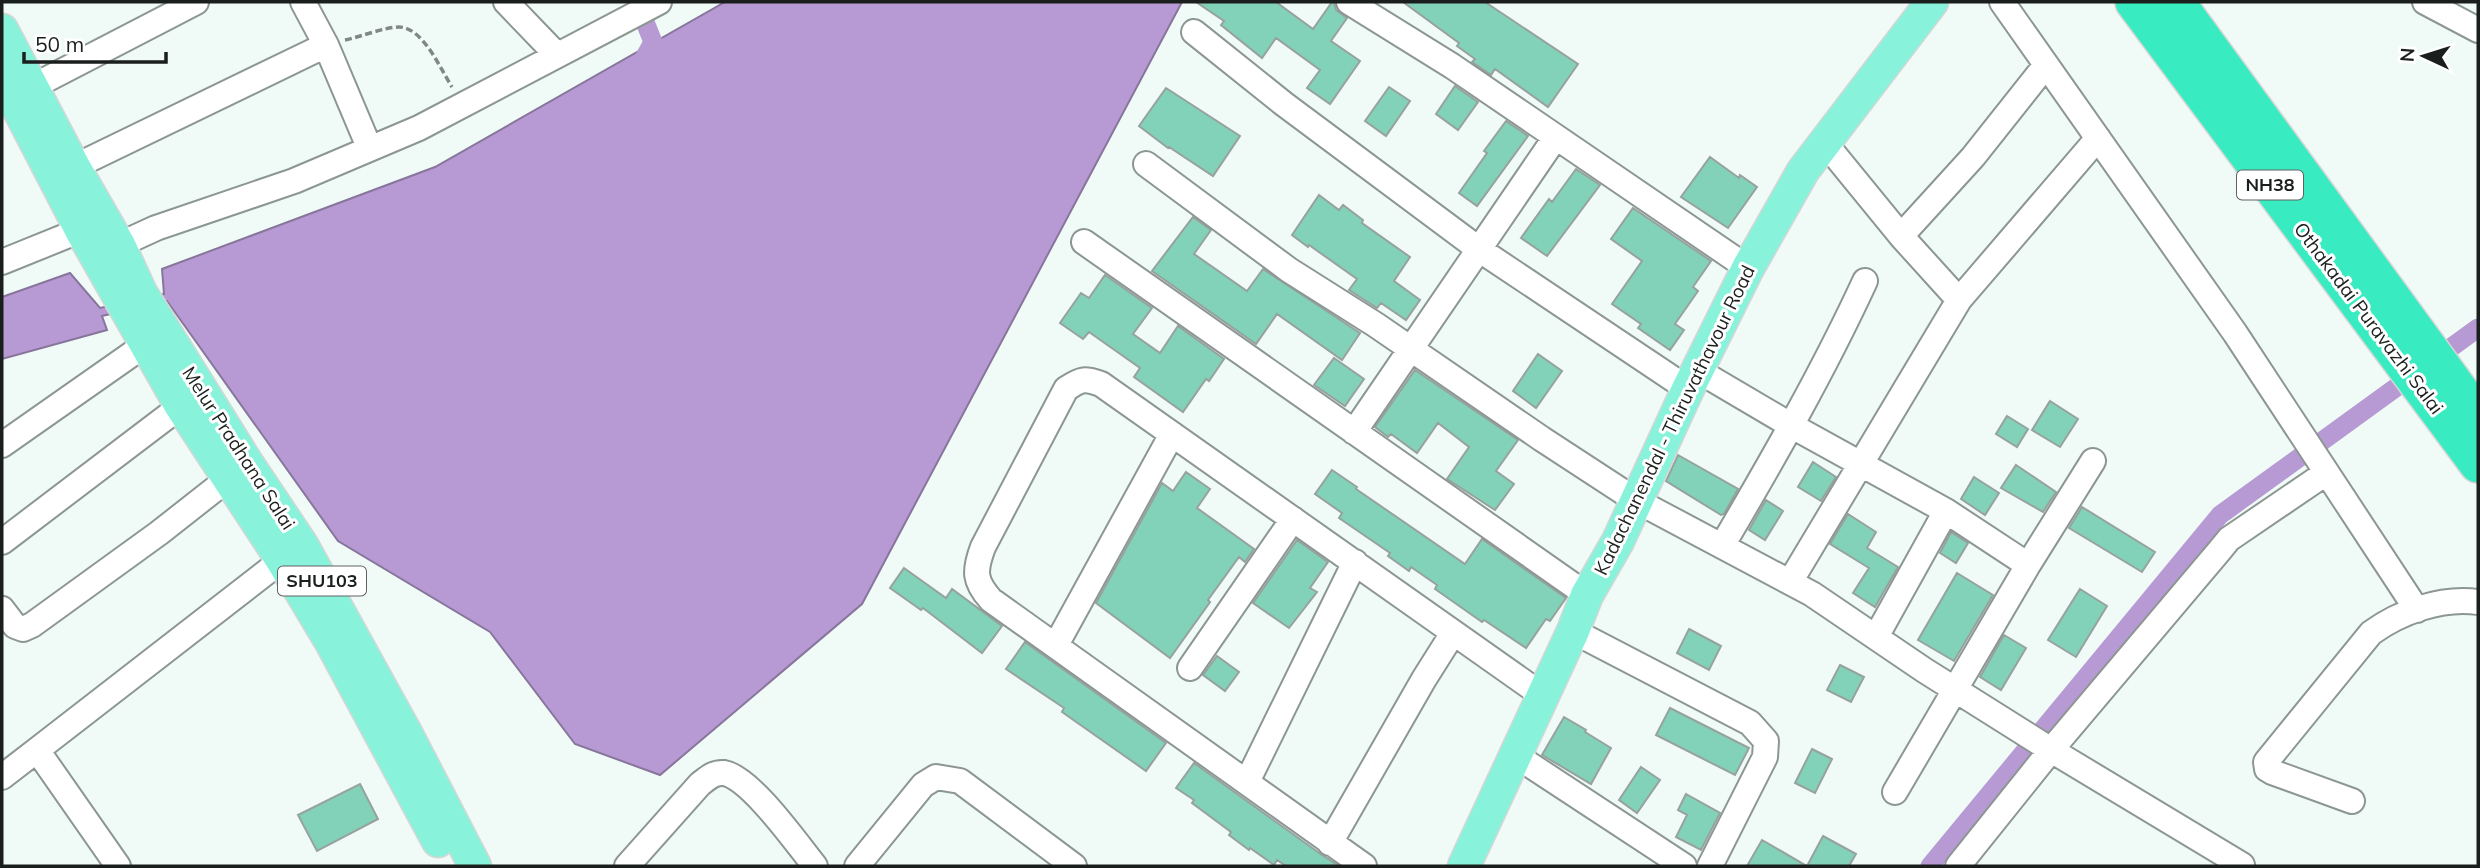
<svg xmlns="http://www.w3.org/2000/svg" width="2480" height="868" viewBox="0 0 2480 868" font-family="Mulish,sans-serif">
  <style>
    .water { fill: #b79ad3; stroke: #88759c; stroke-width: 2 }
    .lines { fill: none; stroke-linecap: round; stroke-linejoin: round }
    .canal { stroke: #b79ad3; stroke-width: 19 }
    .building { fill: #82d1b9; stroke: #97a29e; stroke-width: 2 }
    .minor-casing { stroke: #8c9692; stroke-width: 28 }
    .major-casing { stroke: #d6d6d6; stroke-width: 35 }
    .highway-casing { stroke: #d6d6d6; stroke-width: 40 }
    .path { stroke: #808885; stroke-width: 3.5; stroke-dasharray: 7 3.5; stroke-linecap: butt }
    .minor { stroke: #fff; stroke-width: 24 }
    .major { stroke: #88f3da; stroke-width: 32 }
    .highway { stroke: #39ebc1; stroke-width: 37 }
    .labels { text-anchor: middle; stroke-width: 6; stroke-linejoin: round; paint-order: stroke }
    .shield { fill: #fff; stroke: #5f6261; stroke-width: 2 }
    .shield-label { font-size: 18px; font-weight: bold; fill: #1a1e1d }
    .street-label { font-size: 19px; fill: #1a1e1d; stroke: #fff }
  </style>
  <rect width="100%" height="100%" fill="#f0fbf7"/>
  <path class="water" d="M 725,2 L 1182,2 L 862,604 L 660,775 L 575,744 L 490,632 L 338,541 L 167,301 L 102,316 L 107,330 L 2,359 L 2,297 L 70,273 L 100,308 L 164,294 L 162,269 L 435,167 Z"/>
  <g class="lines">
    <path class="canal" d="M 637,2 L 653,42 L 640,66
      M 1930,866 L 2220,515 L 2478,328"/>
  </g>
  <path class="building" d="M 1196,2 L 1276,2 L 1313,29 L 1332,2 L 1334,2 L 1336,10 L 1347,18 L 1331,41 L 1360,61 L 1330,104 L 1307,88 L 1320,70 L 1276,38 L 1262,58 L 1221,25 L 1224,21 Z
    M 1403,2 L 1485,2 L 1578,64 L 1548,107 L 1495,69 L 1491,75 L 1472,62 L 1475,59 L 1457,46 L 1459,43 Z
    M 1455,86 L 1478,102 L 1458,130 L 1436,114 Z
    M 1389,87 L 1410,101 L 1386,136 L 1365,121 Z
    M 1166,88 L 1240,136 L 1213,176 L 1169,147 L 1168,148 L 1139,126 Z
    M 1506,121 L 1528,136 L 1477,206 L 1459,193 L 1487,153 L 1484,151 Z
    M 1710,157 L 1739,178 L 1740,175 L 1757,187 L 1728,228 L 1681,197 Z
    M 1576,169 L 1600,185 L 1547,256 L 1521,238 L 1549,199 L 1552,202 Z
    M 1319,195 L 1339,210 L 1343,205 L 1363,220 L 1362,223 L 1410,257 L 1394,281 L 1420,300 L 1406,320 L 1381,303 L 1377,308 L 1349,290 L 1357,279 L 1309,245 L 1308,247 L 1292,235 Z
    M 1633,208 L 1711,261 L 1693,287 L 1698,291 L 1675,324 L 1684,330 L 1670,350 L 1638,328 L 1641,324 L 1612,304 L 1642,261 L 1611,239 Z
    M 1193,217 L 1211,230 L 1194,254 L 1247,291 L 1263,269 L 1360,333 L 1342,360 L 1277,314 L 1256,344 L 1152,271 Z
    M 1105,275 L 1152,308 L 1133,334 L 1160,353 L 1178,326 L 1224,359 L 1209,381 L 1206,379 L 1183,412 L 1134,377 L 1140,368 L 1089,332 L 1083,339 L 1060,323 L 1081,293 L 1089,298 Z
    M 1538,354 L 1562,371 L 1536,408 L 1513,391 Z
    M 1334,358 L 1364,379 L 1345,406 L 1314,385 Z
    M 1415,370 L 1518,440 L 1496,471 L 1514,484 L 1495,510 L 1447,479 L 1469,447 L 1438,423 L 1417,453 L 1391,434 L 1388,437 L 1375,427 Z
    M 2050,401 L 2078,419 L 2060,447 L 2032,430 Z
    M 2007,416 L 2028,429 L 2017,447 L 1996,434 Z
    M 1678,455 L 1738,489 L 1724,514 L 1721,515 L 1666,481 Z
    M 1813,462 L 1836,477 L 1821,501 L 1798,487 Z
    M 2016,465 L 2056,492 L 2043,512 L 2001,488 Z
    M 1332,470 L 1357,487 L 1356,489 L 1465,564 L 1482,539 L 1566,598 L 1550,621 L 1546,619 L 1526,648 L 1484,620 L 1482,622 L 1435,589 L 1437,585 L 1411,567 L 1409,571 L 1388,556 L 1390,553 L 1339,518 L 1342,513 L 1315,494 Z
    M 1186,472 L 1210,489 L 1197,508 L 1254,549 L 1245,562 L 1239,557 L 1208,600 L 1210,602 L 1170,658 L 1096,603 L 1162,483 L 1173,491 Z
    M 1974,477 L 1999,493 L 1985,515 L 1961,499 Z
    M 1766,500 L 1783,511 L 1765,540 L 1749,530 Z
    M 2082,507 L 2155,552 L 2142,572 L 2069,528 Z
    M 1848,514 L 1876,532 L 1867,548 L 1898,567 L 1875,607 L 1853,593 L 1869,568 L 1830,544 Z
    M 1951,532 L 1968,543 L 1956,563 L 1940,553 Z
    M 1297,540 L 1328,562 L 1310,588 L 1317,592 L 1289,628 L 1253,603 Z
    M 904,568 L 946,598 L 952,589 L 1002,626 L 982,653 L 923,608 L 921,610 L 890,588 Z
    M 1957,573 L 1993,595 L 1954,661 L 1918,640 Z
    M 2080,589 L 2107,606 L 2076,657 L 2048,640 Z
    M 1689,629 L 1721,646 L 1709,670 L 1677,653 Z
    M 2004,635 L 2026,648 L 2001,690 L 1980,677 Z
    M 1025,642 L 1166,743 L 1146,771 L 1062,712 L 1064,708 L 1006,669 Z
    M 1217,656 L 1239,672 L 1225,691 L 1203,675 Z
    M 1840,665 L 1864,677 L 1851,702 L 1827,690 Z
    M 1670,708 L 1749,748 L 1735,775 L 1656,735 Z
    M 1564,717 L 1586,730 L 1585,732 L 1611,748 L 1591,784 L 1542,755 Z
    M 1812,749 L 1832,759 L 1815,793 L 1795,783 Z
    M 1194,763 L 1322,855 L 1339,866 L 1286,866 L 1277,860 L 1274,865 L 1250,848 L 1249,850 L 1229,835 L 1231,832 L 1192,803 L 1194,800 L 1176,788 Z
    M 1641,767 L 1660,780 L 1637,813 L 1619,800 Z
    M 360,784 L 378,819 L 317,851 L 298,815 Z
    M 1686,794 L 1720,813 L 1701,850 L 1676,837 L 1687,815 L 1678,810 Z
    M 1823,836 L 1856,854 L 1849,866 L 1747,866 L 1762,840 L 1807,866 Z"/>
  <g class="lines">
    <defs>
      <path id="minor" d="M 303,2 L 326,45 L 369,147
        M 506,2 L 556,54
        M 1349,2 L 1452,66 L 1748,268
        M 2002,2 L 2235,333 L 2417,610
        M 2425,2 L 2478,30
        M 1194,32 L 1284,104 L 1480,250 L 1688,389
        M 32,87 L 196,2
        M 1825,143 L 1901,236 L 1959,300
        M 1146,164 L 1289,270 L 1376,325 L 1542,439 L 1637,501 L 1812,594 L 1924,670 L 2051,750 L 2242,865
        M 74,167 L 326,45
        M 1901,236 L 1973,157 L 2046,65
        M 1084,242 L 1587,595
        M 119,245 L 156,228 L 294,181 L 419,128 L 659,2
        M 2,262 L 81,230
        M 1697,370 L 1792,426 L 1946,511 L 2028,565
        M 1354,432 L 1555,138
        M 2,445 L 146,344
        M 2,542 L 181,406
        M 1722,546 C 1773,459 1823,372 1865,281
        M 1790,582 L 1959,300 L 2098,138
        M 2,609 L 15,626 L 23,629 L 32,625 L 159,533 L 229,478
        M 1573,631 L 1750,723 L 1766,741 L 1765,757 L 1710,866
        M 1876,637 L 1946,511
        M 1056,645 L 1172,434
        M 1190,668 L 1293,519
        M 1515,755 L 1684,866
        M 2,777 L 37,750
        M 1247,782 L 1355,562
        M 1895,792 L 2028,565 L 2093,461
        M 2352,801 L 2272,772 L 2267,769 L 2266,762 L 2371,633 C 2400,612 2441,597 2478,602
        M 1330,843 L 1424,679 L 1453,633
        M 118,866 L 37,750 L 295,550
        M 627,866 L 700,784 C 708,778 714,772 724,773 C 751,778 797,844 815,866
        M 857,866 L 923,785 L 936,777 L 960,781 L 1074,866
        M 1364,866 L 991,600 C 974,581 974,571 983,547 L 1066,389 C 1081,379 1084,378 1101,384 L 1542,695
        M 1958,866 L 2051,750 L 2220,550 L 2229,539 L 2326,473"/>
      <path id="major" d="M 2,30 L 74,167 L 119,245 L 141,293 L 247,463 L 302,545 L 407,735 L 475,866
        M 2,77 L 81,230 L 181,406 L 282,560 L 331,642 L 438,841
        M 1464,866 L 1573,631 L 1587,595 L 1618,541 L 1688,389 L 1748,268 L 1803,171 L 1932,2"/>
      <path id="highway" d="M 2134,2 L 2478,464
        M 2176,2 L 2478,416"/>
    </defs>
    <use href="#minor" class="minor-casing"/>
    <use href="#major" class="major-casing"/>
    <use href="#highway" class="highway-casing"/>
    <path class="path" d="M 345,40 C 360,37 385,27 399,27 C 423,27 441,70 452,87"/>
    <use href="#minor" class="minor"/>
    <use href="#major" class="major"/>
    <use href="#highway" class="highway"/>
  </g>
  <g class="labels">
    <g class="shield">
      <rect x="2237" y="170.5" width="66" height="29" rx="5"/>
      <rect x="278" y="566.5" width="88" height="29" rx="5"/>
    </g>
    <g class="shield-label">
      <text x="2270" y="191">NH38</text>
      <text x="322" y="587">SHU103</text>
    </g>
    <g class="street-label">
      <text transform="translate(2369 318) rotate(53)" y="7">Othakadai Puravazhi Salai</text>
      <text transform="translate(1674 420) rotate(-64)" y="7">Kadachanendal - Thiruvathavour Road</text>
      <text transform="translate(239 448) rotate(57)" y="7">Melur Pradhana Salai</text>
    </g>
  </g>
  <rect width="2480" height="868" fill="none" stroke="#1a1e1d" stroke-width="7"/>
  <g transform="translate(2424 56) rotate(274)" stroke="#ffffff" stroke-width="5" paint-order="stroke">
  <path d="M0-5L12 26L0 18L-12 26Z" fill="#1a1e1d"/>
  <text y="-10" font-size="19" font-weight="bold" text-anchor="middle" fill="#1a1e1d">N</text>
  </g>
  <path d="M24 52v10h142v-10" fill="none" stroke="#1a1e1d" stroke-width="3.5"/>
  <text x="35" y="52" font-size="21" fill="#1a1e1d" stroke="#ffffff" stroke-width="5" paint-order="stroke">50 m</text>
</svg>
